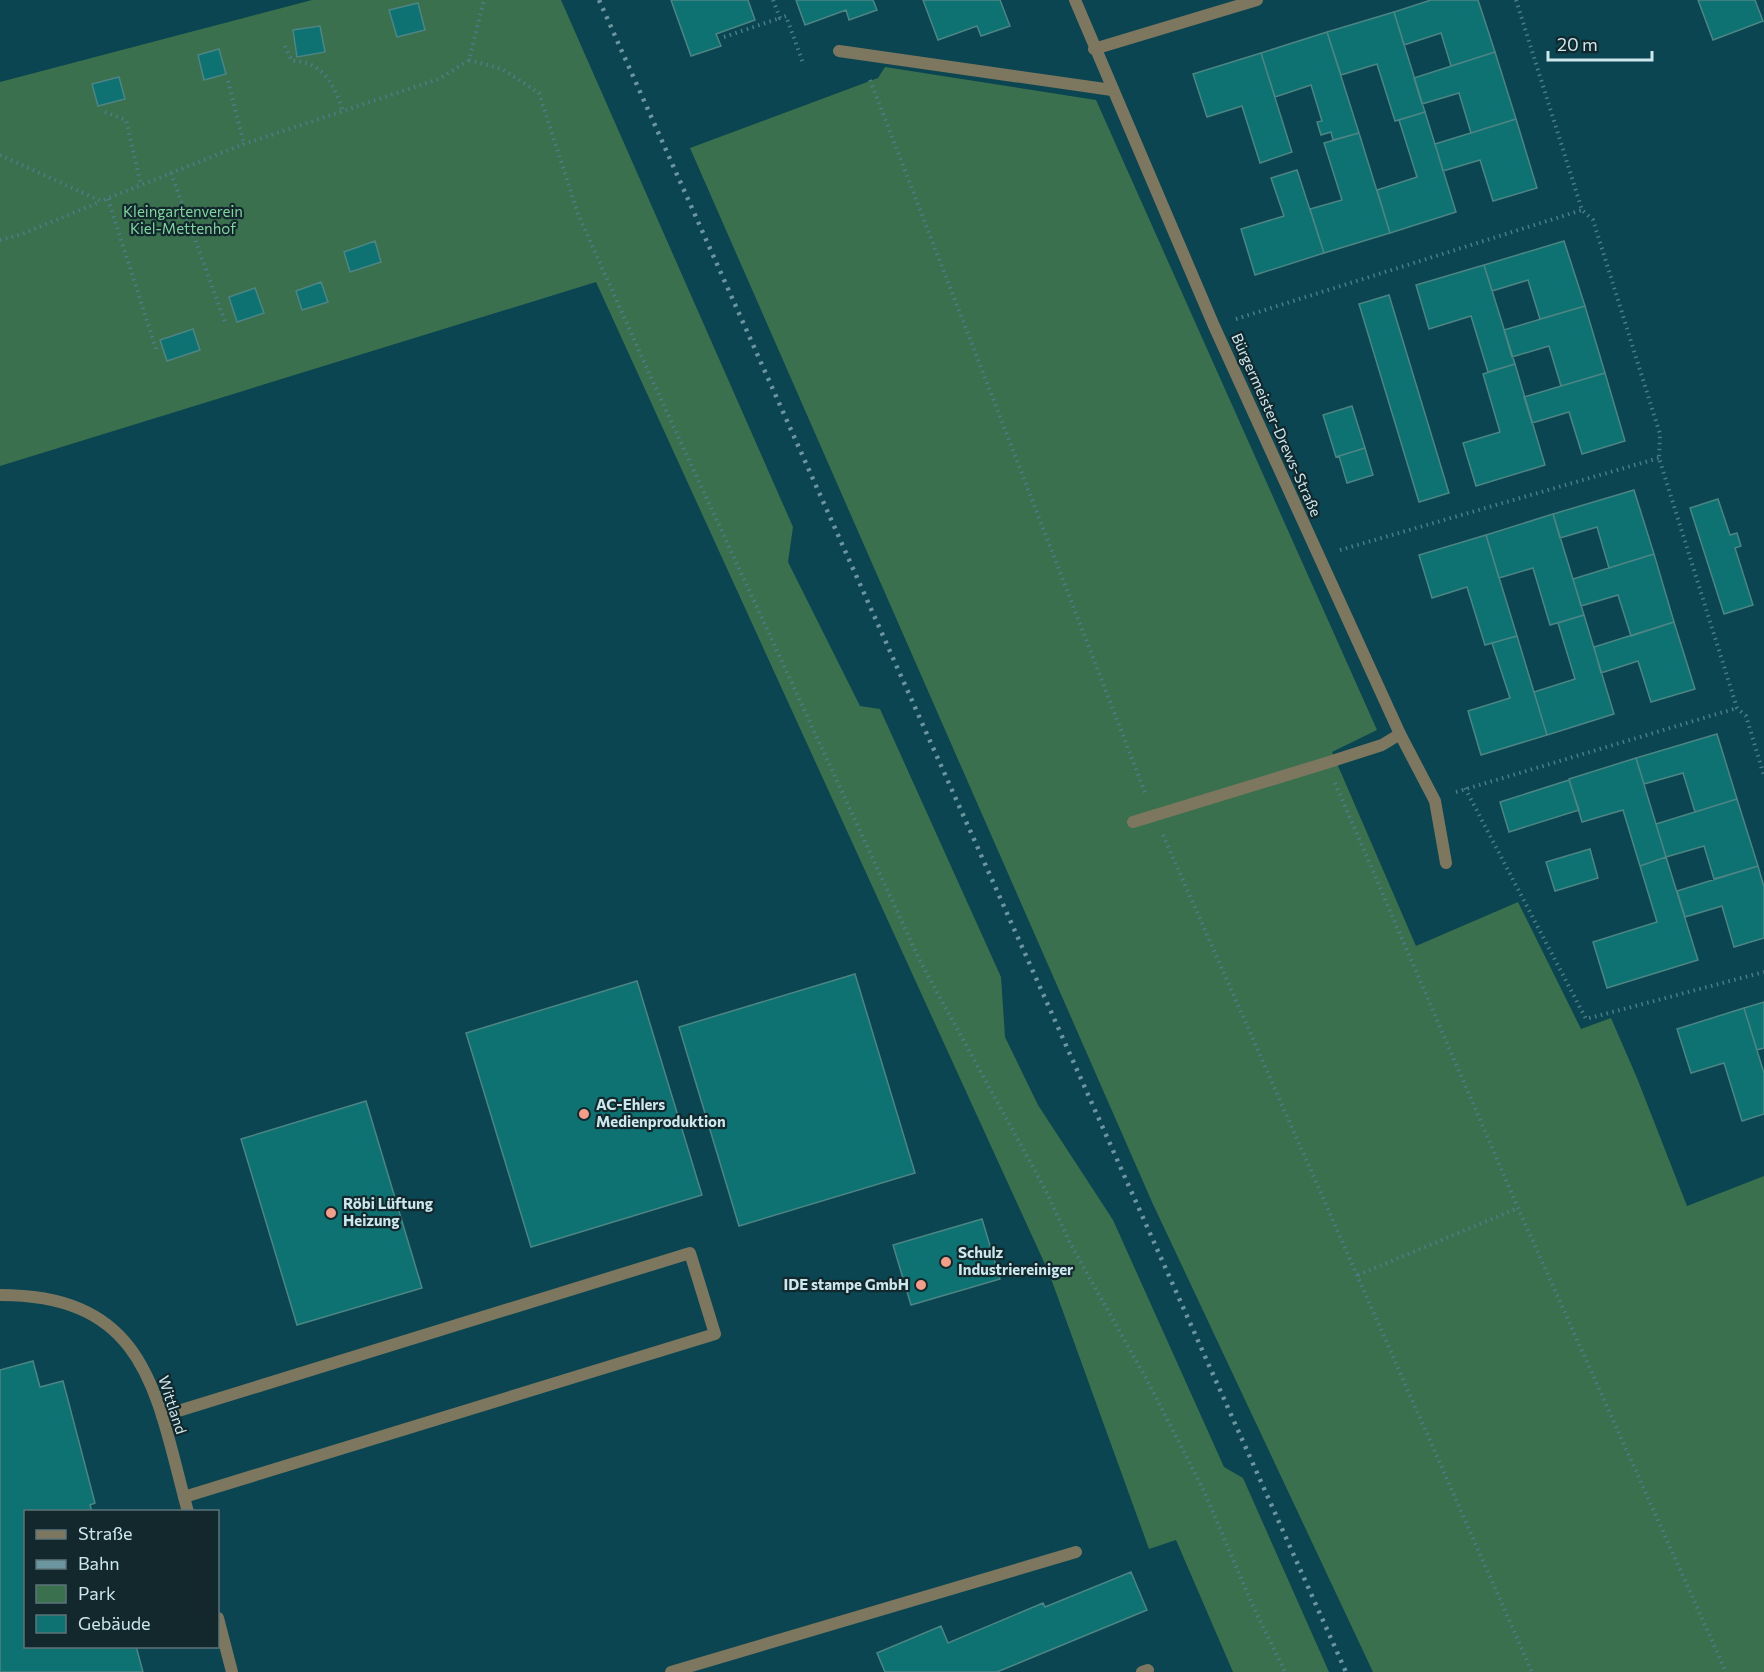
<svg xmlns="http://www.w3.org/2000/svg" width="1764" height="1672" viewBox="0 0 1764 1672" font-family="Commissioner,sans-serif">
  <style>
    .green { fill: #3b704e }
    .building { fill: #0e7272; stroke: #4d8584; stroke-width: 1.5 }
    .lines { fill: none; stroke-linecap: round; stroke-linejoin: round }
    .path { stroke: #4c7c86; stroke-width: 4; stroke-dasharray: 1.5 4.5; stroke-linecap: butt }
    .lane { stroke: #7e775f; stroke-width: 12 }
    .street { stroke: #7e775f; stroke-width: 12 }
    .rail { stroke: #6b969f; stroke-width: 4.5; stroke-dasharray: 3 6; stroke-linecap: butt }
    .poi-dot { fill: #f49e89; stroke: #12282d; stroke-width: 2 }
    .labels { text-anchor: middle; stroke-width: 4.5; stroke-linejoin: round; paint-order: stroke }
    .park-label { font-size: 15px; fill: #81d49e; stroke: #12282d }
    .street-label { font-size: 15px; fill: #cce7ed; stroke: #12282d }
    .poi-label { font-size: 15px; font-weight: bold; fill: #cce7ed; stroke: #12282d; text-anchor: start }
  </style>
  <rect width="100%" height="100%" fill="#0a4551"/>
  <path class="green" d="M 312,0 L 561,0 L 793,527 L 788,562 L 860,706 L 880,709 L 1001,977 L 1005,1037 L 1038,1105 L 1113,1220 L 1224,1467 L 1243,1478 L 1329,1672 L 1233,1672 L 1176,1540 L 1149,1549 L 1049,1273 L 596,282 L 0,466 L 0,82 Z
    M 885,67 L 1096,100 L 1377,730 L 1332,752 L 1416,946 L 1518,902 L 1581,1029 L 1611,1018 L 1637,1078 L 1687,1206 L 1764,1176 L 1764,1672 L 1373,1672 L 1152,1202 L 690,148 L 878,78 Z"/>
  <path class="building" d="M 671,0 L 748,0 L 755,20 L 716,34 L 721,46 L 691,56 Z
    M 796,0 L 873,0 L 877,10 L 849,20 L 846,10 L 805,25 Z
    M 923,0 L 1000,0 L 1010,26 L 981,36 L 977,26 L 938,40 Z
    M 1431,0 L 1478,0 L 1495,52 L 1451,66 L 1441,33 L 1404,45 L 1394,12 Z
    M 1698,0 L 1755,0 L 1763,21 L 1713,40 Z
    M 418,3 L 425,30 L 397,37 L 389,10 Z
    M 1394,12 L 1425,112 L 1395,121 L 1377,64 L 1341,75 L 1327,32 Z
    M 320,26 L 325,52 L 297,57 L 293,30 Z
    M 1327,32 L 1359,133 L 1333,140 L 1331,132 L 1321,135 L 1317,122 L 1322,121 L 1311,85 L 1275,97 L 1261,53 Z
    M 219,49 L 226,74 L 204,80 L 198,55 Z
    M 1495,52 L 1516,119 L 1471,133 L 1459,93 L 1422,104 L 1414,78 Z
    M 1261,53 L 1292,152 L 1260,163 L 1242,106 L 1207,117 L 1193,74 Z
    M 119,77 L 125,99 L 98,106 L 92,84 Z
    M 1425,112 L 1456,212 L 1390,233 L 1377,190 L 1417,177 L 1399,120 Z
    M 1516,119 L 1537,188 L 1493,201 L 1480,160 L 1443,171 L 1435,144 Z
    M 1359,133 L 1390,233 L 1324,253 L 1310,209 L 1342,200 L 1324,143 Z
    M 1297,170 L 1324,253 L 1255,275 L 1241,229 L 1284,216 L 1271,178 Z
    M 375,241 L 381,262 L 350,272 L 344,252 Z
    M 1564,241 L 1585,306 L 1540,319 L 1528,280 L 1492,291 L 1484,265 Z
    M 1484,265 L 1515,364 L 1488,372 L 1471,316 L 1429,329 L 1416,285 Z
    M 321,282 L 328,302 L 302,310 L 296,291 Z
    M 255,288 L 264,313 L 237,322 L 229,297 Z
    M 1389,295 L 1449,493 L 1419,502 L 1359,304 Z
    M 1585,306 L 1605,373 L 1561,386 L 1549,346 L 1512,357 L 1504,330 Z
    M 193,329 L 200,350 L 167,361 L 160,340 Z
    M 1515,364 L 1545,465 L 1476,486 L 1463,443 L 1500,432 L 1483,374 Z
    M 1605,373 L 1625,441 L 1582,454 L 1569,412 L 1532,423 L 1524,397 Z
    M 1352,406 L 1365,448 L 1336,457 L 1323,415 Z
    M 1365,448 L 1373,475 L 1347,483 L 1339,456 Z
    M 1634,490 L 1654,554 L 1609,568 L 1597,527 L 1560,538 L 1553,514 Z
    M 1718,499 L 1730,535 L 1737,533 L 1741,546 L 1735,548 L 1753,605 L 1724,614 L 1690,508 Z
    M 1553,514 L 1584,615 L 1550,625 L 1533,568 L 1499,578 L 1486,535 Z
    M 1486,535 L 1517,636 L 1485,645 L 1467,587 L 1432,598 L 1419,555 Z
    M 1654,554 L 1674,622 L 1631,636 L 1618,595 L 1581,606 L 1573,579 Z
    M 1584,615 L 1614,714 L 1547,735 L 1534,692 L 1575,679 L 1558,623 Z
    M 1674,622 L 1695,689 L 1651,702 L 1638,661 L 1601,673 L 1594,647 Z
    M 1517,636 L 1547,735 L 1481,755 L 1468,711 L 1510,698 L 1492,643 Z
    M 1717,734 L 1737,799 L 1695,812 L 1683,773 L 1644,784 L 1636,758 Z
    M 1636,758 L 1666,857 L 1640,866 L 1623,810 L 1582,822 L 1569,779 Z
    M 1569,780 L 1579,810 L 1509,832 L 1500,802 Z
    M 1737,799 L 1758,866 L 1714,879 L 1704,846 L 1666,857 L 1656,824 Z
    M 1590,849 L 1598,878 L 1555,891 L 1546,862 Z
    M 1666,857 L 1698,960 L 1607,988 L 1593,942 L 1657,922 L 1640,866 Z
    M 1758,866 L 1764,887 L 1764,938 L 1734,947 L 1722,906 L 1685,917 L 1677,891 Z
    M 855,974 L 915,1173 L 739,1226 L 679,1027 Z
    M 637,981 L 702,1195 L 531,1247 L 466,1033 Z
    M 1764,1002 L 1764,1048 L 1757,1050 L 1744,1008 Z
    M 1744,1008 L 1764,1073 L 1764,1114 L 1742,1121 L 1724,1063 L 1691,1073 L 1677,1029 Z
    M 366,1101 L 422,1288 L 297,1325 L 241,1139 Z
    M 982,1219 L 1000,1279 L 911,1305 L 893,1245 Z
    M 33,1361 L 40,1387 L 63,1381 L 95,1503 L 90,1505 L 92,1512 L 26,1512 L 26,1646 L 136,1646 L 143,1672 L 0,1672 L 0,1370 Z
    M 1131,1572 L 1147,1610 L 997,1672 L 885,1672 L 877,1653 L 941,1626 L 948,1643 L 1043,1603 L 1045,1607 Z"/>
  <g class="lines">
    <path class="path" d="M 773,0 L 780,18 L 786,16 L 803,63
      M 1516,0 L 1582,210 L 1593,220 L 1660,434 L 1659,458 L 1737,708 L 1746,716 L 1764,776
      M 724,37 L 780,18
      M 285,46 L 292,61 C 323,61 335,86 343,112
      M 469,60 L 502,69 L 539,93 L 578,214 L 654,384 L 920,961 L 1046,1191 L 1071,1245 L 1147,1380 L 1204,1491 L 1252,1604 L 1285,1672
      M 870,80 L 1146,795
      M 228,81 L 244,144
      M 105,112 L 126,120 L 141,185
      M 0,155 L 101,201 L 244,144 L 439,79 L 469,60 L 484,0
      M 171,173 L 226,325
      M 108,199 L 157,352
      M 0,240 L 22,234 L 100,202
      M 1236,319 L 1582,210
      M 1340,550 L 1659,458
      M 1335,783 L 1518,1208 L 1726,1672
      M 1465,788 L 1586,1019 L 1764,972
      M 1456,792 L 1737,708
      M 1163,835 L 1532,1672
      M 1358,1275 L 1518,1208"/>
    <path class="lane" d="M 839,51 L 1112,90
      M 1133,822 L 1326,763 L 1382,745 L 1400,734
      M 162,1416 L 690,1253 L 715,1334 L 184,1497
      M 671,1672 L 1076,1552
      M 1142,1672 L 1148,1670"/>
    <path class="street" d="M 1075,0 L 1214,326 L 1400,734 L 1435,801 L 1446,863
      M 1094,49 L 1257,0
      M 0,1295 C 149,1295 156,1395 188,1512
      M 218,1618 L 232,1672"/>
    <path class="rail" d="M 599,0 L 1346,1672"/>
  </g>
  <g class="poi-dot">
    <circle cx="584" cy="1114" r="6"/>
    <circle cx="331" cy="1213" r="6"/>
    <circle cx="946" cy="1262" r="6"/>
    <circle cx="921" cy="1285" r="6"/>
  </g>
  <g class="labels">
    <g class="park-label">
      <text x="183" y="217">Kleingartenverein<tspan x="183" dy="17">Kiel-Mettenhof</tspan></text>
    </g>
    <g class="street-label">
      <text transform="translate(1276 425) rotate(66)" y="5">Bürgermeister-Drews-Straße</text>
      <text transform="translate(172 1405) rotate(72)" y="5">Wittland</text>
    </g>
    <g class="poi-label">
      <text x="596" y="1110">AC-Ehlers<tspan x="596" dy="17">Medienproduktion</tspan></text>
      <text x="343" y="1209">Röbi Lüftung<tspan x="343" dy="17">Heizung</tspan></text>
      <text x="958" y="1258">Schulz<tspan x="958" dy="17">Industriereiniger</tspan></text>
      <text x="909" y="1290" text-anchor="end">IDE stampe GmbH</text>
    </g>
  </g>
  <rect x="24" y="1510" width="195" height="138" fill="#12282d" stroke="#5c747a" stroke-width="1.5"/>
  <rect x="36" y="1530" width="30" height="9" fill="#7e775f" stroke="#5c747a" stroke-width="1.5"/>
  <text x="78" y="1540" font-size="18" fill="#cce7ed">Straße</text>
  <rect x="36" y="1560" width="30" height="9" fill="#6b969f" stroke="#5c747a" stroke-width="1.5"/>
  <text x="78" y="1570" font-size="18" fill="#cce7ed">Bahn</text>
  <rect x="36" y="1585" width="30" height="18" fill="#3b704e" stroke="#5c747a" stroke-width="1.5"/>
  <text x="78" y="1600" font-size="18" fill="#cce7ed">Park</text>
  <rect x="36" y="1615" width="30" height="18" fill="#0e7272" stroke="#5c747a" stroke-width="1.5"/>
  <text x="78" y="1630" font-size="18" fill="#cce7ed">Gebäude</text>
  <path d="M1548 51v9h104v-9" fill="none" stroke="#cce7ed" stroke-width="3"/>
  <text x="1557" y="51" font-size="18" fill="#cce7ed" stroke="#12282d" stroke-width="4.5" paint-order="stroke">20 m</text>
</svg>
